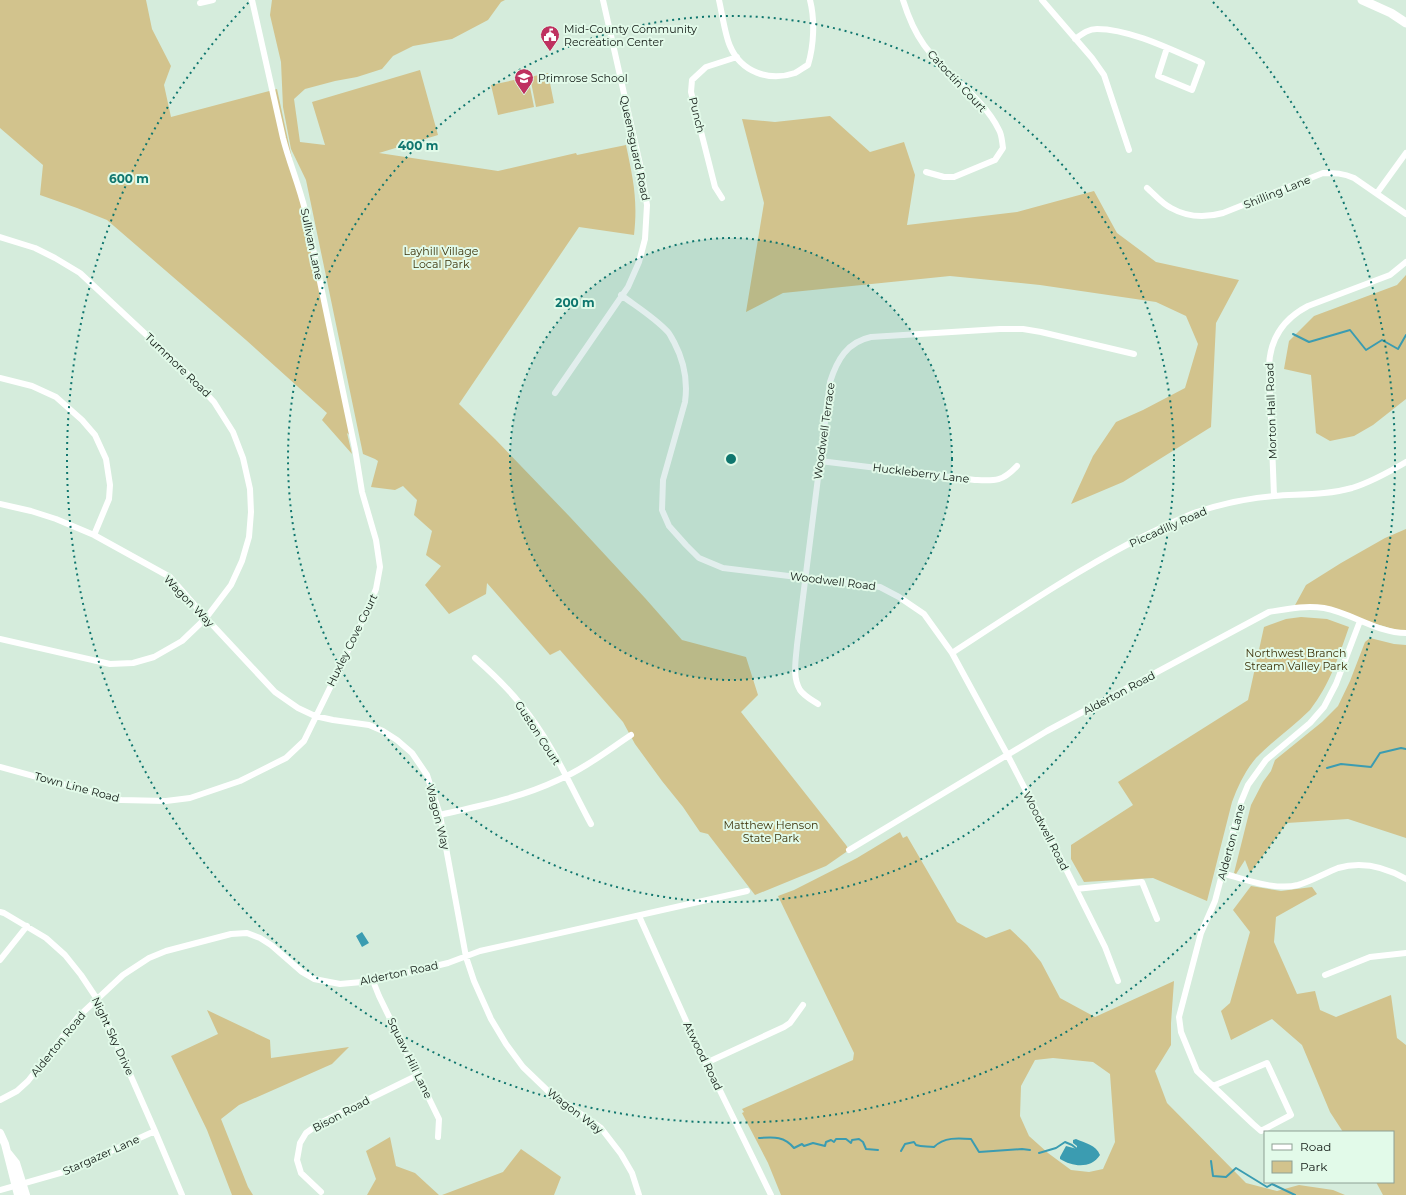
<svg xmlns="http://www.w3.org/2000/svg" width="1406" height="1195" viewBox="0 0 1406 1195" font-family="Montserrat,sans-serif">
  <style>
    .green { fill: #d2c38d; fill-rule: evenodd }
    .water { fill: #3b9cb1 }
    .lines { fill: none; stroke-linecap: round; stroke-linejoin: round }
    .stream { stroke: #3b9cb1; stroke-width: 2 }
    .minor { stroke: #fff; stroke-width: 6 }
    .tertiary { stroke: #fff; stroke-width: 8 }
    .secondary { stroke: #fff; stroke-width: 9 }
    .ring { fill: none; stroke: #0f766e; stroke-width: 2; stroke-dasharray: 2 4 }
    .labels { text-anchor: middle; stroke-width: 4; stroke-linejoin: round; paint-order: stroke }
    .poi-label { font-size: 11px; fill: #111914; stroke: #e2fae9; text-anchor: start }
    .street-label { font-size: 11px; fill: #111914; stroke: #e2fae9 }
    .park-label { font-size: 11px; fill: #3c3209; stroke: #e2fae9 }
    .centre { fill: #0f766e; stroke: #e2fae9; stroke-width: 2 }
    .ring-label { font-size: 12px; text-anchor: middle; font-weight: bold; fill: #0f766e; stroke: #e2fae9; stroke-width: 4; stroke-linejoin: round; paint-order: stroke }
  </style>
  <rect width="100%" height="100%" fill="#d5ecdc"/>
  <path class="green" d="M 0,0 L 146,0 L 152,29 L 171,66 L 164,85 L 171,117 L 277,89 L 352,437 L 347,433 L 352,454 L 322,420 L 327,413 L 246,340 L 107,220 L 77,208 L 40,195 L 43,165 L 0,128 Z
    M 272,0 L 505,0 L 501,2 L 488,20 L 452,39 L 413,46 L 393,56 L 382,69 L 357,77 L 335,81 L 305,89 L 294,99 L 300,142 L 325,145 L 312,102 L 420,70 L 438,135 L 379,153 L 498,171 L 576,153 L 577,155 L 626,145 C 633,178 638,200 634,235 L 579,227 L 459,404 L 495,439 L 570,517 L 645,598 L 682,640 L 746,657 L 758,695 L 741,712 L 846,845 L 849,850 L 826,866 L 755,895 L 708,834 L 700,832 L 683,807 L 662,781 L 635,744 L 623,722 L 560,650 L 550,655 L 487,583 L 486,594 L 449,614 L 425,585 L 441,566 L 426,555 L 432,531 L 414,515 L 417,500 L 403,486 L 395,490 L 371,487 L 378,461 L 375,459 L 363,454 L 306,180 L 291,149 L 283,107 L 281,62 L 270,15 Z
    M 548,73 L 554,103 L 536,107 L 530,77 Z
    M 528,77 L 534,107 L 498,115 L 491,85 Z
    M 830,116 L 870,152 L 904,142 L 915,175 L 907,225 L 1017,212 L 1094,191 L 1117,233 L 1156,262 L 1239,280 L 1216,323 L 1211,427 L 1123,482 L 1071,504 L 1093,456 L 1116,422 L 1143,410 L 1185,388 L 1198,344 L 1186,316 L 1156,302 L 1040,285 L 950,276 L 783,293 L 746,312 L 764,203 L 742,119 L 775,122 Z
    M 1406,275 L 1406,399 L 1373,425 L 1354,436 L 1330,441 L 1316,433 L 1311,375 L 1284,369 L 1289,341 L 1314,316 L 1397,285 Z
    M 1406,529 L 1406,633 L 1324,608 L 1294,607 L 1306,585 L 1341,563 L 1385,538 Z
    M 1301,617 L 1327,619 L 1349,627 C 1338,658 1330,684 1310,710 C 1293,727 1272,741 1256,758 C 1245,771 1238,786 1232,802 L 1207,901 L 1153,878 L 1084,882 L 1071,859 L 1071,845 L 1133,805 L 1118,782 L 1248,700 L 1264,627 L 1286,619 Z
    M 1370,638 L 1394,644 L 1406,645 L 1406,838 L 1348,819 L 1287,823 L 1250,873 L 1245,860 L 1236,874 L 1234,873 L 1251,805 L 1263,782 L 1271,771 L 1275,760 L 1322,722 L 1338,706 L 1350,681 L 1365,642 Z
    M 900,832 L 903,838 L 907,836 L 957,922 L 986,938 L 1010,929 L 1027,945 L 1041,962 L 1060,998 L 1095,1017 L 1174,981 L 1171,1023 L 1171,1045 L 1155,1071 L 1167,1103 L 1246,1183 L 1277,1191 L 1299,1185 L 1333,1190 L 1345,1195 L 781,1195 L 768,1163 L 742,1113 L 744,1112 L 742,1109 L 853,1060 L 854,1053 L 778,896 L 794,890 L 857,858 ZM 1053,1058 L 1093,1062 L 1110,1074 L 1115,1142 L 1103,1169 L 1089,1172 L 1071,1170 L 1048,1153 L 1029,1136 L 1020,1116 L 1021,1086 L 1035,1060 Z
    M 1251,886 L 1281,891 L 1312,887 L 1317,894 L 1276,917 L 1274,942 L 1297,994 L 1315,991 L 1320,1010 L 1336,1017 L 1391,995 L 1397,1038 L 1406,1045 L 1406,1195 L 1383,1195 L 1376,1182 L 1393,1182 L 1393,1132 L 1343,1132 L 1330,1112 L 1302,1045 L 1272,1019 L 1231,1040 L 1221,1011 L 1230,1003 L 1250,932 L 1233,910 Z
    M 207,1010 L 270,1040 L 271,1058 L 349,1047 L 332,1064 L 239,1105 L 221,1119 L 248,1187 L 253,1195 L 232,1195 L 207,1130 L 171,1056 L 218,1034 Z
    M 390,1137 L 396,1166 L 415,1173 L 439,1195 L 367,1195 L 376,1179 L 366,1151 Z
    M 521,1149 L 561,1177 L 554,1195 L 442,1195 L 503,1172 Z"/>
  <path class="water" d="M 362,932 L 369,943 L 362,947 L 356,936 Z
    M 1076,1139 C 1085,1143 1096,1145 1100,1155 C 1091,1169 1073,1167 1060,1159 L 1060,1157 L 1066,1146 L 1077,1149 L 1077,1146 L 1073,1143 L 1073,1140 Z"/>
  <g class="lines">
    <path class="stream" d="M 1293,334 L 1309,342 L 1350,330 L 1366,350 L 1382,340 L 1398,349 L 1406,335
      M 1327,768 L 1341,764 L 1371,767 L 1380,753 L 1401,748 L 1406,749
      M 759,1138 C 774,1137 784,1136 794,1148 L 802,1144 L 804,1146 L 813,1143 L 825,1146 L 826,1142 L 831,1140 L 834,1142 L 836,1139 L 846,1139 L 851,1143 L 852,1140 L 859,1139 L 863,1142 L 866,1149 L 878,1150
      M 901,1151 L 905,1144 L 914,1142 L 916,1145 C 922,1147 927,1146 934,1147 C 944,1137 958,1138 971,1139 L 979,1152 L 1022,1149 L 1030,1150
      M 1039,1153 L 1056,1148 L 1065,1142 L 1072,1145 L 1077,1149
      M 1211,1161 L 1213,1176 L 1226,1177 L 1236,1168 L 1267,1187 L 1272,1184 L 1295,1195"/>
    <path class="minor" d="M 719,0 C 722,13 725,35 730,46 C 741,72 769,82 795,73 C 799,71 804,67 808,65 C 814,45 815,20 810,0
      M 903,0 C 908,16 914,31 924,45 C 945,74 983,97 999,130 C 1002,135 1002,142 1003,148 L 995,160 L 954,177 L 944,177 L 926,172
      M 1042,0 L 1092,58 L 1104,75 L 1129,150
      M 200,3 L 213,0
      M 1075,39 C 1082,34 1088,29 1097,29 C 1130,29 1172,50 1202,63 L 1192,90 L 1158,76 L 1167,48
      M 1147,188 C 1154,194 1162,204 1171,208 C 1187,217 1205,218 1223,213 L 1323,173 C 1335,173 1343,173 1354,178 L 1406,214
      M 1377,193 L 1406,153
      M 722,198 L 715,187 L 691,92 L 692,80 L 706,67 L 737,57
      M 0,237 L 35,248 L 55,258 L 80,273 L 183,369 L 214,402 L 233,432 L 243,458 L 250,489 L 251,512 L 249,537 L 242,561 L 231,585 L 206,618 L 182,641 L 154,657 L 133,663 L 110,664 L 0,639
      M 621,295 C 637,307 654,317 668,332 C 670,334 672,339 674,342 C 684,361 688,381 685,402 L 663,480 L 662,510 L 669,526 L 686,545 L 699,558 L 723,568 L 880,587 L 899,597 L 924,614 L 952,653 L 1007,754 L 1055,847 L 1105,947 L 1118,981
      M 0,378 L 32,386 L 56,397 L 82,420 L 95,435 L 106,459 L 110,485 L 109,499 L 94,535
      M 555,393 L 628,287 L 639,262 L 645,239 L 647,205 L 641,169 L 603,0
      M 820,461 L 975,480 C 995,481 1002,482 1017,466
      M 1274,496 L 1269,366 C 1270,339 1283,319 1308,306 L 1390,275 L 1406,262
      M 0,504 L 31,511 L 56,519 L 94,535 L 170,577 L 206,618 L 275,692 L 298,708 L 315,716 L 333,720 L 369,725 L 383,731 L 397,740 L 412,753 L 427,775 L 440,815 L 466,957 L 474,981 L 491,1019 L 506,1044 L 523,1067 L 549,1092 L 601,1128 L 621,1154 L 632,1173 L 639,1195
      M 952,653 C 1012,614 1071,574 1134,541 C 1154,531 1174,521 1194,513 C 1220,504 1247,498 1274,496 C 1300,494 1327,495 1352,488 C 1371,482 1389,472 1406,462
      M 475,658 C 492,673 508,688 522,706 C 551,741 570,785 591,824
      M 818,704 C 812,700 804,696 800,690 C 792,677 796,659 797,645 L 830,382 C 837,360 847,342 871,337 L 1000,329 L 1023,329 L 1041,332 L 1134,354
      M 0,767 L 121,800 L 166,801 L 190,798 L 240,781 L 286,758 L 304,741 L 363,620 L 376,589 L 380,567 L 376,540 L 362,492 L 355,449 L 305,210 C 299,185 289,162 283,138 L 252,0
      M 440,815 C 479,806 520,798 558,780 C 584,769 607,751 631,735
      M 849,850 L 1047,731 L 1269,612 C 1287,609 1305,605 1324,608 C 1352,613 1377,633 1406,633
      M 1222,873 C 1244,879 1275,891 1298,885 C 1312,881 1325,873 1338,868 C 1362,861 1385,867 1406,879
      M 1076,889 L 1142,882 L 1157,919
      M 0,912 L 4,913 L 46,938 L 65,955 L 81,975 L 97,999 L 155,1131 L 182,1195
      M 639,916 L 687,1023 L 771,1195
      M 0,960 L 27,926
      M 1325,975 L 1370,957 L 1406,953
      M 373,981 L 379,996 L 439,1119 L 438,1137
      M 706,1063 L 784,1027 L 790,1023 L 803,1005
      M 1213,1086 L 1267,1063 L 1291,1115 L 1261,1131 L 1253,1124 L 1197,1071 L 1181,1032 L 1179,1017 L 1201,933 L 1215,901 L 1241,802 L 1248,785 L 1266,760 L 1310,723 L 1324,707 L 1336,684 L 1360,621
      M 0,1100 L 17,1091 L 28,1081 L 78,1017 L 123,975 L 149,958 L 166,951 L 231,934 L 247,933 L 260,938 L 271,945 L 302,972 L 314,979 L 340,984 L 373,981 L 448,963 L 480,951 L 747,891
      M 0,1190 L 67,1171 L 155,1131
      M 321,1192 L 301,1173 L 297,1160 L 300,1143 L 306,1133 L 320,1123 L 418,1075"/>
    <path class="tertiary" d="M 0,1133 L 5,1144 L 18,1195
      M 8,1153 L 16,1163 L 26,1195"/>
    <path class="secondary" d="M 1362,0 L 1391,13 L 1406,23"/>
  </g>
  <circle cx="731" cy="459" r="221" fill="#0f766e" fill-opacity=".12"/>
  <g class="ring">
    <circle cx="731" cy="459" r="221"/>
    <circle cx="731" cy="459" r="443"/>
    <path d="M1213 2A664 664 0 1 1 249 2"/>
  </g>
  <defs>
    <symbol id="civic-pin" viewBox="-11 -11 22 30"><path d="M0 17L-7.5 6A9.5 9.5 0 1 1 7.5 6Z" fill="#bf3160" stroke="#e2fae9"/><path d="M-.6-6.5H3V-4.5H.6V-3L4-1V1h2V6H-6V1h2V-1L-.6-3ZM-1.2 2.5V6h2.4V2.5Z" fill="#fff"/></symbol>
    <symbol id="school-pin" viewBox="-11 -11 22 30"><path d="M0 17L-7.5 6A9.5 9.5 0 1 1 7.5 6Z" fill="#bf3160" stroke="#e2fae9"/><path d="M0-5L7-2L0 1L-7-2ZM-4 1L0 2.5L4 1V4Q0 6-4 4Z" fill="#fff"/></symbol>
  </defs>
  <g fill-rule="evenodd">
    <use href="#civic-pin" x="539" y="24" width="22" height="30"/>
    <use href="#school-pin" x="513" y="67" width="22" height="30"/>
  </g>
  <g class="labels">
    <g class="poi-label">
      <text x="564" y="33">Mid-County Community<tspan x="564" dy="13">Recreation Center</tspan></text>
      <text x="538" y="82">Primrose School</text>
    </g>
    <g class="street-label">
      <text transform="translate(957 81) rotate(47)" y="4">Catoctin Court</text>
      <text transform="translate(697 115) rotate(76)" y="4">Punch</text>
      <text transform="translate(635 148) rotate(78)" y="4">Queensguard Road</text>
      <text transform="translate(1277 192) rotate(-22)" y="4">Shilling Lane</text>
      <text transform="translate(312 244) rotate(78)" y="4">Sullivan Lane</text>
      <text transform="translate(178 365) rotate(44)" y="4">Turnmore Road</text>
      <text transform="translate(1271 411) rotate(-92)" y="4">Morton Hall Road</text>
      <text transform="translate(824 431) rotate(-82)" y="4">Woodwell Terrace</text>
      <text transform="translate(921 473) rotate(7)" y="4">Huckleberry Lane</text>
      <text transform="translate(1168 527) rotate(-24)" y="4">Piccadilly Road</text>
      <text transform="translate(833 581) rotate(7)" y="4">Woodwell Road</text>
      <text transform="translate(189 601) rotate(46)" y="4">Wagon Way</text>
      <text transform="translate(352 640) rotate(-64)" y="4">Huxley Cove Court</text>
      <text transform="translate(1119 693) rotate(-28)" y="4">Alderton Road</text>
      <text transform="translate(538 733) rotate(57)" y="4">Guston Court</text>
      <text transform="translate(77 787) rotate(15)" y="4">Town Line Road</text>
      <text transform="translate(438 817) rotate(76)" y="4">Wagon Way</text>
      <text transform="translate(1046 831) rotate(63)" y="4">Woodwell Road</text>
      <text transform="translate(1231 842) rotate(-75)" y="4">Alderton Lane</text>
      <text transform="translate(399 973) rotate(-12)" y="4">Alderton Road</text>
      <text transform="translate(113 1036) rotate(65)" y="4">Night Sky Drive</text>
      <text transform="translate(58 1044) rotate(-51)" y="4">Alderton Road</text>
      <text transform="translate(703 1056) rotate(64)" y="4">Atwood Road</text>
      <text transform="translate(410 1058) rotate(64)" y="4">Squaw Hill Lane</text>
      <text transform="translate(575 1111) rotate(37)" y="4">Wagon Way</text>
      <text transform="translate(341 1114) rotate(-28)" y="4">Bison Road</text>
      <text transform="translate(101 1155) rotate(-24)" y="4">Stargazer Lane</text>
    </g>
    <g class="park-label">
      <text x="441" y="255">Layhill Village<tspan x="441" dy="13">Local Park</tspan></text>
      <text x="1296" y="657">Northwest Branch<tspan x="1296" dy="13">Stream Valley Park</tspan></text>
      <text x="771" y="829">Matthew Henson<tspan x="771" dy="13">State Park</tspan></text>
    </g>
  </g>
  <circle cx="731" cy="459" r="6" class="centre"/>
  <g class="ring-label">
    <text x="418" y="150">400 m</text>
    <text x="129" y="183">600 m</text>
    <text x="575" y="307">200 m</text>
  </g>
  <rect x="1264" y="1131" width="130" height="52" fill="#e2fae9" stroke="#8ea094"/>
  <rect x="1272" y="1144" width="20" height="6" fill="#ffffff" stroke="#8ea094"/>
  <text x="1300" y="1151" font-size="12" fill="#111914">Road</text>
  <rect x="1272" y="1161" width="20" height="12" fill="#d2c38d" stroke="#8ea094"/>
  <text x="1300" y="1171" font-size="12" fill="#111914">Park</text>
</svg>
